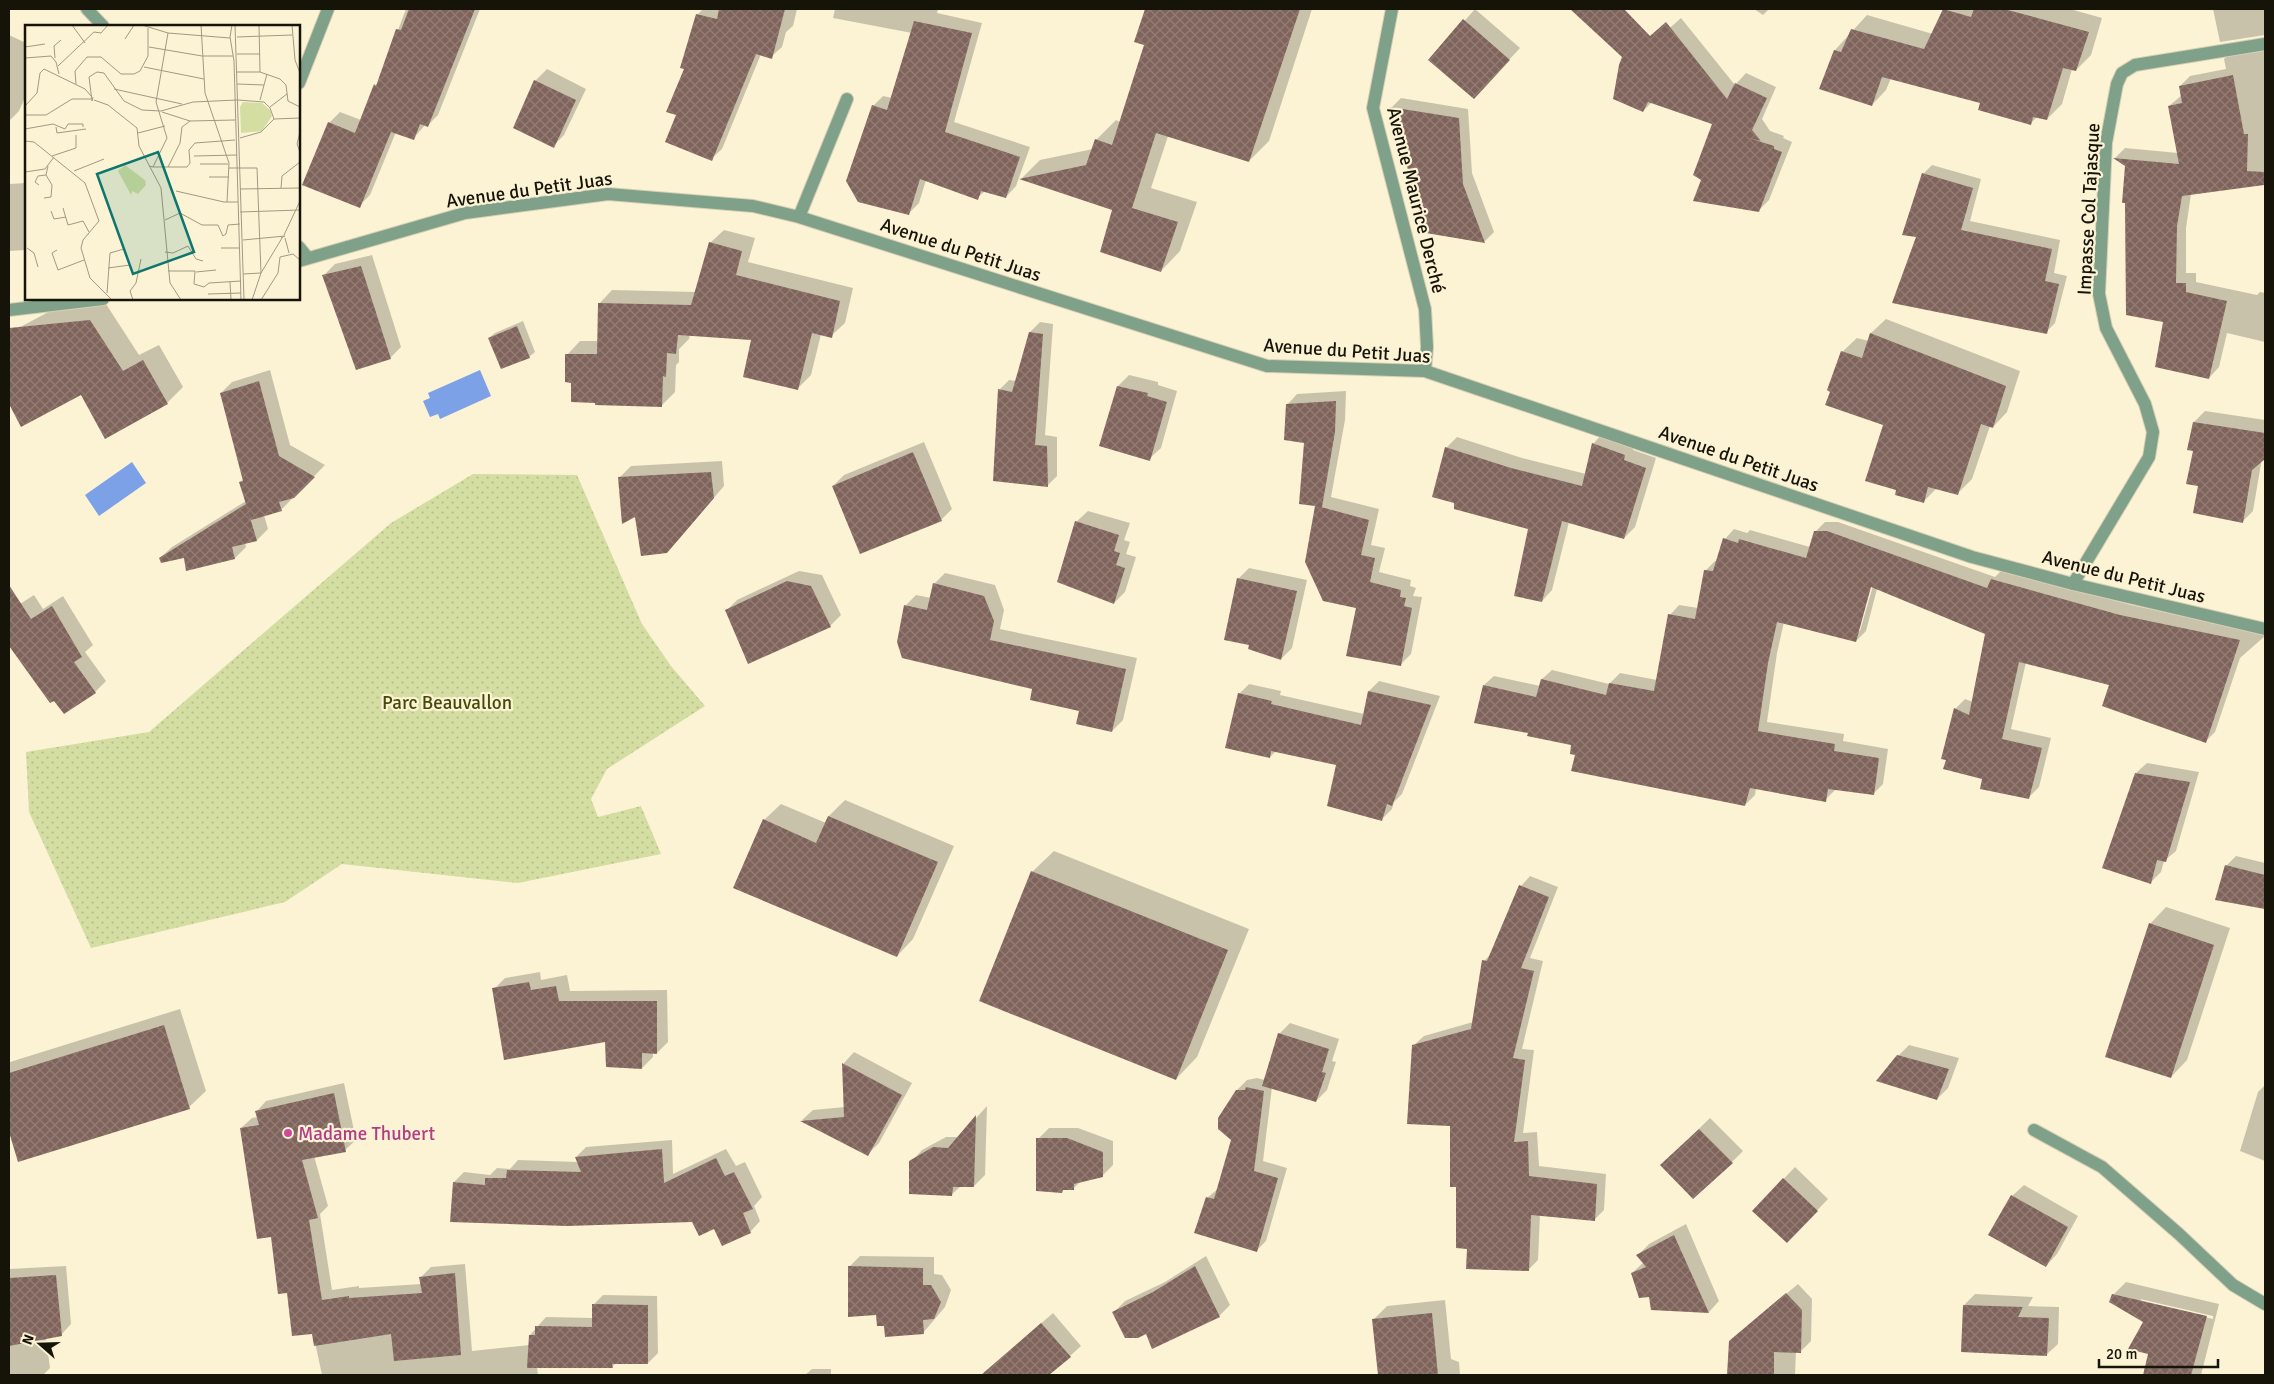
<svg xmlns="http://www.w3.org/2000/svg" width="2274" height="1384" viewBox="0 0 2274 1384" font-family="Signika,sans-serif">
  <style>
    .park { fill: url(#park-dots) }
    .water { fill: #7da1e7 }
    .shadow { fill: #0003; fill-rule: evenodd }
    .building { fill: url(#building-cross-hatch) }
    .lines { fill: none; stroke-linecap: round; stroke-linejoin: round }
    .street-casing { stroke: #d7cfb4; stroke-width: 14 }
    .street { stroke: #7fa089; stroke-width: 12 }
    .hotel-dot { fill: #d1479c; stroke: #fcf3d5; stroke-width: 2 }
    .labels { text-anchor: middle; stroke-width: 4.5; stroke-linejoin: round; paint-order: stroke }
    .street-label { font-size: 19px; fill: #161309; stroke: #fcf3d5 }
    .park-label { font-size: 19px; fill: #444a08; stroke: #fcf3d5 }
    .hotel-label { font-size: 19px; fill: #b23c85; stroke: #fcf3d5; text-anchor: start }
    .inset-road { fill: none; stroke: #a09983; stroke-width: 1 }
    .view { fill: #0f766e; fill-opacity: 0.15; stroke: #0f766e; stroke-width: 2.5 }
    .inset-edge { fill: none; stroke: #161309; stroke-width: 2.5 }
  </style>
  <defs>
    <pattern id="park-dots" width="8" height="8" patternUnits="userSpaceOnUse" patternTransform="scale(1.25)"><rect width="8" height="8" fill="#d4dea2"/><path d="M2 2h.1M6 6h.1" fill="none" stroke="#b5be8a" stroke-width="1.8" stroke-linecap="round"/></pattern>
    <pattern id="building-cross-hatch" width="8" height="8" patternUnits="userSpaceOnUse" patternTransform="scale(1.25)"><rect width="8" height="8" fill="#80645b"/><path d="M0 0l8 8M0 8l8-8" fill="none" stroke="#917d76"/></pattern>
  </defs>
  <rect width="100%" height="100%" fill="#fcf3d5"/>
  <path class="park" d="M 473,474 L 577,475 L 642,624 L 671,666 L 705,706 L 607,769 L 591,799 L 598,817 L 641,806 L 661,854 L 518,883 L 342,864 L 285,902 L 91,948 L 29,812 L 26,752 L 149,732 L 391,523 Z"/>
  <path class="water" d="M 480,370 L 491,396 L 440,419 L 438,414 L 430,417 L 423,401 L 430,398 L 428,393 Z
    M 132,462 L 146,483 L 99,516 L 85,495 Z"/>
  <path class="shadow" d="M 406,9 L 480,9 L 438,115 L 427,126 L 425,125 L 413,139 L 396,132 L 370,195 L 359,206 L 329,123 L 340,112 L 361,120 L 374,87 L 378,83 Z
    M 703,9 L 797,9 L 793,26 L 786,32 L 782,47 L 771,57 L 761,54 L 722,149 L 711,159 L 677,115 L 697,15 Z
    M 835,9 L 938,9 L 937,13 L 982,23 L 954,122 L 1030,147 L 1016,186 L 1006,197 L 985,191 L 977,198 L 926,180 L 919,203 L 909,213 L 873,106 L 883,96 L 892,98 L 912,33 L 833,18 Z
    M 1146,9 L 1312,9 L 1269,141 L 1249,161 L 1168,136 L 1151,188 L 1197,202 L 1180,251 L 1161,271 L 1114,209 L 1021,179 L 1040,160 L 1093,149 L 1096,140 L 1116,120 L 1120,122 L 1145,44 L 1135,41 Z
    M 1475,9 L 1520,48 L 1485,86 L 1430,60 Z
    M 1754,9 L 1769,9 L 1763,15 Z
    M 1944,9 L 2070,9 L 2102,18 L 2091,55 L 2076,70 L 2072,69 L 2062,104 L 2047,119 L 2038,116 L 2030,124 L 1982,102 L 1891,78 L 1886,90 L 1872,105 L 1821,88 L 1835,50 L 1867,15 L 1933,34 Z
    M 2213,9 L 2265,9 L 2265,35 L 2220,42 Z
    M 1681,18 L 1735,85 L 1746,73 L 1776,87 L 1762,119 L 1770,131 L 1784,136 L 1783,138 L 1792,142 L 1769,200 L 1759,210 L 1703,179 L 1713,124 L 1652,102 L 1643,111 L 1629,64 Z
    M 9,35 L 26,43 L 26,95 L 19,111 L 9,121 Z
    M 2265,44 L 2265,184 L 2191,194 L 2186,228 L 2186,273 L 2196,273 L 2196,282 L 2257,295 L 2260,292 L 2265,293 L 2265,342 L 2227,333 L 2219,367 L 2209,378 L 2164,321 L 2127,165 L 2115,158 L 2125,148 L 2178,153 L 2169,106 L 2182,95 L 2180,86 L 2190,76 L 2226,69 L 2224,59 L 2235,49 Z
    M 547,69 L 586,89 L 564,135 L 553,146 L 514,127 L 535,81 Z
    M 1401,98 L 1468,109 L 1472,173 L 1494,232 L 1485,241 L 1427,232 L 1392,107 Z
    M 1932,165 L 1981,179 L 1970,221 L 2060,240 L 2054,273 L 2067,276 L 2055,323 L 2046,332 L 1918,236 L 1923,174 Z
    M 26,183 L 26,250 L 9,251 L 9,184 Z
    M 724,230 L 755,238 L 748,262 L 853,288 L 845,323 L 831,336 L 821,334 L 811,375 L 798,388 L 753,339 L 690,335 L 689,339 L 679,349 L 679,362 L 676,365 L 675,392 L 661,406 L 572,382 L 567,355 L 580,341 L 598,341 L 599,304 L 612,290 L 696,292 L 710,243 Z
    M 372,255 L 401,347 L 390,358 L 324,275 L 335,264 Z
    M 106,304 L 139,355 L 159,345 L 183,387 L 167,403 L 105,437 L 81,393 L 21,425 L 9,402 L 9,333 L 54,309 Z
    M 1886,319 L 2020,371 L 2007,412 L 1993,427 L 1990,426 L 1972,479 L 1958,493 L 1937,488 L 1924,501 L 1898,489 L 1885,424 L 1842,352 L 1857,338 L 1869,341 L 1871,333 Z
    M 523,321 L 535,352 L 529,357 L 489,338 L 495,333 Z
    M 1040,322 L 1053,324 L 1045,435 L 1057,437 L 1057,476 L 1047,486 L 999,390 L 1009,380 L 1016,381 L 1030,332 Z
    M 270,370 L 290,445 L 325,465 L 281,510 L 264,515 L 268,529 L 257,540 L 245,543 L 246,547 L 235,558 L 187,569 L 185,556 L 160,558 L 172,547 L 246,501 L 240,482 L 244,479 L 221,393 L 232,382 Z
    M 1129,375 L 1158,382 L 1158,385 L 1177,391 L 1161,448 L 1149,459 L 1118,386 Z
    M 1346,391 L 1345,420 L 1331,497 L 1379,509 L 1371,545 L 1385,548 L 1379,572 L 1411,580 L 1410,586 L 1416,588 L 1413,596 L 1422,597 L 1411,654 L 1400,665 L 1357,607 L 1316,505 L 1306,442 L 1287,405 L 1297,394 Z
    M 2205,411 L 2265,420 L 2265,440 L 2253,511 L 2242,522 L 2199,485 L 2194,422 Z
    M 1603,433 L 1635,444 L 1633,450 L 1656,458 L 1635,527 L 1624,538 L 1569,522 L 1552,590 L 1542,601 L 1530,528 L 1446,448 L 1457,437 L 1522,458 L 1586,474 L 1593,444 Z
    M 924,442 L 952,509 L 941,520 L 833,486 L 844,475 Z
    M 722,461 L 724,486 L 678,540 L 620,477 L 631,466 Z
    M 1088,511 L 1130,523 L 1124,540 L 1130,542 L 1126,554 L 1136,557 L 1125,592 L 1114,603 L 1076,522 Z
    M 1825,522 L 1838,522 L 1995,577 L 2002,570 L 2131,605 L 2265,634 L 2265,636 L 2240,658 L 2215,732 L 2205,742 L 2110,685 L 2026,662 L 2011,729 L 2051,738 L 2039,787 L 2029,797 L 1942,758 L 1956,708 L 1965,699 L 1973,702 L 1987,634 L 1877,589 L 1866,631 L 1856,641 L 1784,622 L 1777,653 L 1767,722 L 1844,734 L 1843,741 L 1888,749 L 1883,784 L 1873,794 L 1836,789 L 1825,800 L 1756,788 L 1755,795 L 1745,805 L 1577,754 L 1573,744 L 1530,732 L 1484,685 L 1494,676 L 1540,686 L 1542,679 L 1552,670 L 1609,684 L 1620,673 L 1657,680 L 1670,615 L 1679,605 L 1698,608 L 1705,571 L 1715,561 L 1718,561 L 1725,539 L 1734,529 L 1747,533 L 1750,530 L 1810,547 L 1815,532 ZM 1871,581 L 1874,582 L 1860,631 L 1858,631 Z
    M 1249,568 L 1307,580 L 1292,648 L 1281,659 L 1250,644 L 1238,579 Z
    M 799,571 L 822,575 L 841,615 L 830,626 L 726,611 L 737,600 Z
    M 945,573 L 995,585 L 1004,610 L 1000,629 L 1137,658 L 1123,720 L 1112,731 L 1080,710 L 1034,688 L 905,606 L 916,595 L 931,598 L 934,584 Z
    M 34,595 L 43,609 L 63,596 L 93,645 L 85,652 L 106,681 L 95,692 L 51,702 L 9,644 L 9,611 Z
    M 1379,681 L 1440,696 L 1402,794 L 1394,802 L 1392,809 L 1382,819 L 1337,764 L 1276,751 L 1270,757 L 1239,694 L 1249,684 L 1281,691 L 1280,695 L 1364,714 L 1369,691 Z
    M 2147,763 L 2199,772 L 2176,851 L 2164,861 L 2161,872 L 2151,882 L 2136,773 Z
    M 845,800 L 954,846 L 913,939 L 897,956 L 764,820 L 781,804 L 826,823 L 829,816 Z
    M 1054,851 L 1249,929 L 1197,1057 L 1176,1079 L 1032,872 Z
    M 2236,856 L 2265,863 L 2265,907 L 2262,908 L 2226,866 Z
    M 1530,876 L 1558,887 L 1530,958 L 1543,961 L 1522,1049 L 1534,1050 L 1523,1133 L 1537,1132 L 1539,1166 L 1606,1174 L 1604,1210 L 1594,1220 L 1540,1214 L 1538,1260 L 1528,1270 L 1468,1247 L 1457,1186 L 1452,1124 L 1413,1046 L 1424,1036 L 1473,1022 L 1484,961 L 1493,952 L 1521,886 Z
    M 2166,907 L 2230,928 L 2187,1060 L 2171,1077 L 2150,924 Z
    M 540,972 L 541,980 L 567,975 L 570,991 L 667,990 L 668,1042 L 657,1053 L 653,1053 L 653,1057 L 642,1068 L 607,1041 L 494,989 L 505,978 Z
    M 180,1009 L 206,1091 L 189,1107 L 19,1160 L 9,1128 L 10,1062 Z
    M 1290,1023 L 1339,1039 L 1332,1061 L 1336,1062 L 1327,1090 L 1316,1101 L 1272,1087 L 1263,1161 L 1287,1168 L 1266,1241 L 1256,1251 L 1207,1198 L 1219,1188 L 1232,1139 L 1237,1090 L 1247,1080 L 1257,1078 L 1265,1080 L 1279,1034 Z
    M 1909,1045 L 1959,1058 L 1948,1088 L 1937,1099 L 1898,1056 Z
    M 854,1052 L 912,1083 L 879,1143 L 868,1154 L 802,1120 L 813,1110 L 845,1107 L 844,1063 Z
    M 344,1083 L 356,1140 L 345,1150 L 314,1156 L 328,1206 L 320,1214 L 332,1290 L 359,1286 L 359,1288 L 422,1284 L 421,1277 L 431,1267 L 465,1264 L 472,1351 L 530,1345 L 530,1335 L 546,1317 L 593,1318 L 593,1305 L 603,1295 L 657,1296 L 658,1353 L 648,1363 L 616,1363 L 612,1367 L 537,1367 L 538,1375 L 322,1375 L 313,1333 L 288,1292 L 241,1128 L 252,1118 L 258,1117 L 256,1112 L 266,1101 Z
    M 2265,1085 L 2265,1161 L 2240,1151 L 2258,1092 Z
    M 987,1106 L 985,1175 L 974,1186 L 961,1186 L 951,1195 L 911,1162 L 922,1150 L 946,1137 L 959,1137 Z
    M 1710,1118 L 1743,1151 L 1732,1162 L 1673,1154 Z
    M 1049,1128 L 1078,1128 L 1113,1141 L 1113,1165 L 1102,1176 L 1081,1181 L 1073,1189 L 1064,1188 L 1038,1139 Z
    M 672,1140 L 673,1174 L 726,1149 L 736,1166 L 745,1162 L 762,1197 L 754,1206 L 760,1221 L 750,1232 L 714,1227 L 693,1221 L 454,1182 L 464,1172 L 490,1175 L 497,1168 L 510,1169 L 518,1160 L 578,1162 L 576,1157 L 586,1147 Z
    M 1795,1167 L 1828,1199 L 1787,1242 L 1753,1211 Z
    M 2024,1185 L 2078,1216 L 2057,1254 L 2046,1266 L 2012,1196 Z
    M 1686,1224 L 1719,1301 L 1709,1312 L 1652,1309 L 1650,1296 L 1632,1273 L 1644,1262 L 1638,1255 L 1649,1244 Z
    M 860,1256 L 934,1257 L 934,1274 L 942,1275 L 951,1290 L 945,1307 L 923,1333 L 886,1324 L 849,1267 Z
    M 1206,1256 L 1230,1305 L 1219,1316 L 1146,1333 L 1114,1312 L 1125,1301 L 1165,1282 Z
    M 66,1266 L 71,1324 L 61,1335 L 46,1338 L 50,1368 L 43,1375 L 9,1375 L 9,1269 Z
    M 2126,1282 L 2219,1304 L 2201,1375 L 2144,1375 L 2150,1353 L 2145,1321 L 2113,1295 ZM 2140,1299 L 2213,1316 L 2213,1319 L 2144,1303 Z
    M 1798,1284 L 1812,1299 L 1811,1341 L 1800,1352 L 1796,1351 L 1795,1375 L 1729,1375 L 1730,1341 Z
    M 1975,1294 L 2033,1297 L 2028,1306 L 2059,1307 L 2058,1344 L 2046,1355 L 1964,1305 Z
    M 1445,1300 L 1451,1359 L 1459,1362 L 1460,1375 L 1380,1375 L 1373,1320 L 1387,1306 Z
    M 1053,1313 L 1081,1346 L 1070,1356 L 1047,1375 L 982,1375 Z
    M 812,1369 L 831,1369 L 831,1375 L 805,1375 Z"/>
  <path class="building" d="M 409,9 L 475,9 L 428,127 L 420,124 L 414,140 L 391,132 L 360,208 L 302,185 L 328,122 L 355,133 L 374,84 L 376,86 L 396,29 L 401,30 Z
    M 719,9 L 785,9 L 772,59 L 756,54 L 712,161 L 665,142 L 676,115 L 666,112 L 684,69 L 680,68 L 696,14 L 717,19 Z
    M 1145,9 L 1300,9 L 1249,162 L 1156,133 L 1132,208 L 1178,222 L 1161,272 L 1100,252 L 1112,210 L 1019,179 L 1086,165 L 1095,139 L 1112,145 L 1144,45 L 1134,42 Z
    M 1570,9 L 1624,9 L 1650,36 L 1666,22 L 1727,99 L 1735,83 L 1767,98 L 1752,130 L 1761,141 L 1749,138 L 1774,146 L 1774,149 L 1782,152 L 1759,212 L 1693,201 L 1701,180 L 1693,175 L 1712,124 L 1648,102 L 1643,112 L 1613,99 L 1619,65 L 1622,57 Z
    M 1943,9 L 1971,17 L 1974,9 L 2004,9 L 2089,32 L 2076,71 L 2063,68 L 2047,120 L 2033,117 L 2031,125 L 1978,110 L 1980,103 L 1882,77 L 1872,106 L 1819,89 L 1834,50 L 1841,52 L 1851,29 L 1924,49 Z
    M 1463,19 L 1510,60 L 1474,99 L 1428,60 Z
    M 914,21 L 972,33 L 945,132 L 1020,157 L 1006,198 L 981,191 L 978,200 L 920,179 L 909,215 L 858,202 L 846,181 L 872,105 L 887,110 Z
    M 2233,75 L 2244,134 L 2248,134 L 2247,171 L 2264,172 L 2264,185 L 2182,196 L 2177,226 L 2176,283 L 2186,283 L 2186,292 L 2227,301 L 2209,379 L 2155,367 L 2163,322 L 2126,315 L 2125,203 L 2122,203 L 2125,166 L 2113,158 L 2179,164 L 2168,106 L 2182,103 L 2179,86 Z
    M 534,80 L 576,100 L 554,148 L 513,128 Z
    M 1390,107 L 1459,118 L 1463,184 L 1485,243 L 1426,233 Z
    M 1922,173 L 1973,188 L 1961,230 L 2052,249 L 2045,281 L 2059,284 L 2047,334 L 1892,303 L 1916,237 L 1902,235 Z
    M 709,242 L 742,251 L 736,275 L 840,301 L 832,338 L 812,333 L 798,390 L 743,377 L 751,340 L 678,335 L 676,354 L 667,353 L 666,377 L 663,376 L 662,407 L 595,405 L 595,403 L 571,402 L 571,383 L 565,382 L 565,354 L 597,354 L 598,303 L 691,305 Z
    M 361,266 L 391,359 L 356,370 L 322,275 Z
    M 90,320 L 123,371 L 143,360 L 168,404 L 105,439 L 81,395 L 21,427 L 9,404 L 9,328 Z
    M 517,326 L 530,358 L 501,369 L 488,338 Z
    M 1029,332 L 1043,334 L 1035,445 L 1047,446 L 1048,487 L 993,481 L 998,389 L 1012,392 Z
    M 1870,333 L 2006,386 L 1993,428 L 1981,424 L 1958,495 L 1928,487 L 1924,503 L 1895,495 L 1896,490 L 1865,481 L 1883,425 L 1825,405 L 1830,392 L 1827,390 L 1841,351 L 1862,358 Z
    M 259,381 L 279,456 L 315,477 L 294,498 L 279,502 L 282,511 L 251,520 L 239,482 L 243,481 L 220,393 Z
    M 1117,386 L 1148,393 L 1147,396 L 1167,402 L 1150,461 L 1099,446 Z
    M 1336,401 L 1335,432 L 1322,507 L 1321,507 L 1369,520 L 1361,555 L 1375,558 L 1370,582 L 1401,590 L 1400,597 L 1406,598 L 1404,606 L 1412,608 L 1401,666 L 1346,656 L 1356,608 L 1323,601 L 1305,562 L 1315,506 L 1299,504 L 1304,443 L 1284,440 L 1286,404 Z
    M 2193,422 L 2265,433 L 2265,459 L 2252,470 L 2243,523 L 2193,513 L 2198,486 L 2186,484 L 2193,451 L 2187,450 Z
    M 1592,443 L 1625,455 L 1624,460 L 1646,468 L 1624,539 L 1562,521 L 1542,602 L 1514,596 L 1528,529 L 1454,509 L 1454,503 L 1432,497 L 1445,447 L 1511,468 L 1582,486 Z
    M 913,452 L 942,521 L 860,554 L 832,486 Z
    M 711,472 L 714,498 L 667,553 L 641,556 L 635,517 L 622,524 L 618,477 Z
    M 246,504 L 257,541 L 232,547 L 235,559 L 186,571 L 184,558 L 161,563 L 159,558 Z
    M 1075,521 L 1119,535 L 1114,551 L 1120,553 L 1116,565 L 1125,568 L 1114,604 L 1057,582 Z
    M 1814,531 L 1827,531 L 1987,588 L 1991,579 L 2120,615 L 2240,640 L 2206,743 L 2102,706 L 2109,685 L 2019,662 L 2002,739 L 2042,748 L 2029,799 L 1980,789 L 1982,779 L 1943,769 L 1946,760 L 1941,759 L 1954,708 L 1969,715 L 1985,634 L 1871,587 L 1856,642 L 1777,622 L 1768,663 L 1758,731 L 1835,744 L 1834,751 L 1879,758 L 1874,795 L 1828,789 L 1826,802 L 1750,788 L 1745,806 L 1571,771 L 1575,755 L 1570,754 L 1571,745 L 1527,736 L 1528,733 L 1474,723 L 1483,685 L 1536,697 L 1541,679 L 1606,695 L 1609,683 L 1654,691 L 1668,614 L 1695,619 L 1704,570 L 1713,571 L 1723,538 L 1738,543 L 1739,539 L 1806,558 Z
    M 1237,578 L 1297,591 L 1281,660 L 1248,649 L 1249,645 L 1224,640 Z
    M 787,581 L 811,586 L 831,627 L 748,664 L 725,610 Z
    M 933,583 L 984,596 L 994,621 L 990,640 L 1126,669 L 1112,732 L 1076,724 L 1079,711 L 1030,700 L 1032,689 L 902,658 L 897,642 L 904,605 L 927,610 Z
    M 9,585 L 31,619 L 52,606 L 82,657 L 74,662 L 96,693 L 64,714 L 54,701 L 50,703 L 9,646 Z
    M 1368,691 L 1431,705 L 1392,806 L 1387,804 L 1382,821 L 1327,806 L 1336,765 L 1271,751 L 1270,758 L 1225,748 L 1238,693 L 1272,701 L 1271,704 L 1361,725 Z
    M 2135,773 L 2190,782 L 2166,862 L 2157,860 L 2151,884 L 2102,868 Z
    M 828,816 L 938,862 L 897,957 L 733,888 L 763,819 L 816,843 Z
    M 2225,865 L 2265,875 L 2265,909 L 2215,900 Z
    M 1031,871 L 1228,950 L 1176,1080 L 979,1001 Z
    M 1519,885 L 1549,897 L 1521,968 L 1534,971 L 1513,1058 L 1525,1060 L 1514,1142 L 1528,1141 L 1529,1176 L 1597,1184 L 1595,1221 L 1531,1215 L 1529,1271 L 1466,1269 L 1467,1249 L 1456,1248 L 1456,1187 L 1450,1187 L 1450,1126 L 1407,1124 L 1412,1045 L 1471,1029 L 1482,960 L 1487,961 Z
    M 2149,923 L 2214,945 L 2171,1078 L 2105,1057 Z
    M 529,982 L 531,990 L 556,986 L 559,1001 L 657,1001 L 657,1054 L 642,1053 L 642,1069 L 606,1067 L 605,1042 L 504,1060 L 492,988 Z
    M 164,1025 L 190,1109 L 18,1162 L 9,1132 L 9,1073 Z
    M 1278,1033 L 1329,1049 L 1322,1072 L 1326,1073 L 1316,1102 L 1262,1086 Z
    M 1897,1055 L 1949,1069 L 1937,1100 L 1876,1081 Z
    M 842,1063 L 902,1095 L 868,1156 L 800,1121 L 844,1117 Z
    M 1246,1087 L 1264,1091 L 1254,1171 L 1278,1178 L 1257,1252 L 1194,1233 L 1206,1197 L 1214,1199 L 1231,1140 L 1218,1129 L 1218,1118 L 1236,1090 L 1245,1090 Z
    M 334,1093 L 346,1152 L 302,1160 L 318,1218 L 309,1220 L 322,1300 L 349,1296 L 349,1298 L 422,1293 L 419,1277 L 455,1273 L 461,1355 L 394,1361 L 391,1334 L 314,1346 L 312,1334 L 292,1336 L 287,1293 L 278,1294 L 271,1237 L 257,1239 L 240,1128 L 259,1125 L 255,1111 Z
    M 976,1115 L 974,1187 L 953,1187 L 952,1196 L 909,1194 L 909,1161 L 933,1147 L 948,1148 Z
    M 1699,1129 L 1733,1163 L 1693,1199 L 1660,1165 Z
    M 1036,1138 L 1067,1138 L 1103,1152 L 1103,1177 L 1074,1184 L 1074,1190 L 1063,1190 L 1062,1193 L 1036,1191 Z
    M 662,1149 L 664,1183 L 716,1158 L 725,1176 L 734,1172 L 753,1209 L 743,1213 L 751,1233 L 722,1246 L 714,1229 L 699,1236 L 692,1222 L 567,1226 L 450,1222 L 453,1182 L 485,1185 L 485,1178 L 506,1178 L 507,1170 L 581,1172 L 575,1157 Z
    M 1783,1178 L 1818,1211 L 1787,1243 L 1752,1211 Z
    M 2011,1195 L 2068,1227 L 2046,1267 L 1988,1235 Z
    M 1674,1235 L 1709,1313 L 1651,1310 L 1649,1297 L 1639,1298 L 1631,1273 L 1646,1267 L 1636,1255 Z
    M 848,1266 L 923,1268 L 923,1285 L 931,1285 L 941,1302 L 934,1319 L 923,1320 L 924,1334 L 885,1337 L 884,1326 L 877,1326 L 876,1315 L 848,1317 Z
    M 1195,1266 L 1220,1317 L 1152,1349 L 1146,1334 L 1138,1338 L 1125,1338 L 1112,1312 L 1153,1292 Z
    M 56,1275 L 62,1336 L 9,1346 L 9,1278 Z
    M 1786,1293 L 1802,1310 L 1801,1353 L 1774,1352 L 1774,1375 L 1727,1375 L 1729,1341 Z
    M 2112,1294 L 2207,1316 L 2191,1375 L 2143,1375 L 2148,1354 L 2128,1349 L 2143,1322 L 2109,1302 Z
    M 592,1304 L 648,1305 L 648,1364 L 612,1364 L 613,1368 L 527,1368 L 529,1335 L 535,1335 L 535,1326 L 592,1327 Z
    M 1963,1305 L 2023,1307 L 2018,1317 L 2049,1318 L 2047,1356 L 1961,1352 Z
    M 1432,1313 L 1438,1375 L 1378,1375 L 1372,1319 Z
    M 1041,1323 L 1071,1357 L 1049,1375 L 981,1375 Z"/>
  <g class="lines">
    <defs>
      <path id="street" d="M 87,9 L 103,26
        M 1392,9 L 1373,108 L 1425,309 L 1427,347 L 1425,371
        M 299,83 L 328,9
        M 799,217 L 847,99
        M 299,247 L 308,258
        M 299,261 L 465,213 L 608,194 L 753,206 L 799,217 L 1267,366 L 1425,371 L 1972,557 L 2073,584 L 2265,629
        M 9,310 L 103,299
        M 2073,584 L 2149,457 L 2153,432 L 2145,404 L 2106,328 L 2099,294 L 2106,143 L 2117,84 L 2122,73 L 2135,65 L 2265,44
        M 2034,1130 L 2102,1167 L 2179,1234 L 2233,1285 L 2265,1304"/>
    </defs>
    <use href="#street" class="street-casing"/>
    <use href="#street" class="street"/>
  </g>
  <circle class="hotel-dot" cx="288" cy="1133" r="5"/>
  <g class="labels">
    <g class="street-label">
      <text transform="translate(529 189) rotate(-8)" y="7">Avenue du Petit Juas</text>
      <text transform="translate(1417 200) rotate(76)" y="7">Avenue Maurice Derché</text>
      <text transform="translate(2088 209) rotate(-87)" y="7">Impasse Col Tajasque</text>
      <text transform="translate(961 249) rotate(18)" y="7">Avenue du Petit Juas</text>
      <text transform="translate(1347 350) rotate(4)" y="7">Avenue du Petit Juas</text>
      <text transform="translate(1739 458) rotate(19)" y="7">Avenue du Petit Juas</text>
      <text transform="translate(2124 576) rotate(14)" y="7">Avenue du Petit Juas</text>
    </g>
    <g class="park-label">
      <text x="447" y="709">Parc Beauvallon</text>
    </g>
    <g class="hotel-label">
      <text x="298" y="1140">Madame Thubert</text>
    </g>
  </g>
  <g transform="translate(25 25)">
    <rect width="275" height="275" fill="#fcf3d5"/>
    <path d="M 218,77 L 237,78 L 245,85 L 247,91 L 237,106 L 216,108 L 215,82 ZM 100,140 L 120,155 L 121,160 L 113,169 L 107,166 L 106,170 L 93,146 Z" fill="#d4dea2"/>
    <path class="inset-road" d="M 47,0 L 60,18M 117,0 L 143,8 L 205,13M 176,0 L 180,68 L 204,138 L 202,177M 207,0 L 205,12 L 209,36 L 216,275M 210,0 L 219,275M 234,0 L 235,47M 267,0 L 270,35 L 275,48M 212,12 L 267,10M 100,14 L 109,0M 0,22 L 20,19M 124,22 L 177,31 L 208,31M 212,29 L 235,29M 0,33 L 26,31 L 31,37 L 34,49M 30,33 L 29,21 L 36,15M 0,35 L 0,59M 33,41 L 69,7 L 76,8 L 83,0M 119,42 L 179,54M 212,47 L 235,47 L 255,54 L 261,60 L 263,76 L 275,82M 51,59 L 50,46 L 62,32 L 76,32 L 96,49 L 109,49 L 115,46 L 123,31 L 123,3M 212,59 L 239,60M 89,64 L 157,79M 68,72 L 67,76 L 64,52 L 72,47 L 79,48 L 99,76 L 117,85 L 136,86 L 168,77 L 212,75M 69,75 L 83,80 L 112,103 L 114,121 L 136,163 L 145,258 L 156,275M 213,75 L 239,77 L 245,83 L 249,94M 235,75 L 242,49M 0,81 L 12,68 L 15,48 L 19,44 L 60,64 L 67,72M 245,82 L 262,69M 137,87 L 165,96 L 210,95M 0,90 L 21,90 L 47,74 L 66,74M 249,94 L 275,93M 31,102 L 32,108 L 61,104M 0,104 L 28,99 L 40,104 L 43,99 L 58,99 L 58,102M 275,107 L 272,119 L 275,127M 113,108 L 140,101M 215,113 L 236,107 L 249,94M 0,116 L 9,117 L 60,158 L 74,196 L 58,215 L 56,223 L 65,253 L 87,275M 27,131 L 51,123 L 51,110M 169,131 L 212,130M 175,139 L 203,139M 124,141 L 128,142 L 142,113 L 131,77 L 143,8M 128,142 L 162,142 L 165,138 L 164,125 L 170,118 L 210,115M 143,142 L 155,118 L 157,102 L 165,96M 204,143 L 232,143 L 236,248 L 218,249M 49,146 L 79,134M 0,147 L 20,144 L 29,132M 184,152 L 204,152M 14,160 L 10,157 L 13,151 L 21,150M 256,163 L 257,151 L 275,137M 215,164 L 275,163M 151,166 L 199,177 L 213,177M 19,173 L 26,172 L 27,160 L 21,150 L 23,141M 38,183 L 43,200 L 58,196 L 64,207M 26,186 L 29,194 L 41,192M 215,187 L 275,185M 140,195 L 155,188 L 177,200 L 193,200 L 198,211 L 201,209 L 203,200 L 215,199M 259,210 L 275,176M 260,213 L 264,228M 218,215 L 260,211 L 256,213M 2,223 L 9,228 L 13,242M 196,223 L 214,223M 32,225 L 27,228 L 33,245 L 59,235M 140,227 L 148,228 L 163,221 L 171,234 L 178,236M 83,243 L 105,240M 143,246 L 170,246 L 169,259 L 179,262M 171,247 L 191,245M 205,257 L 206,275M 179,262 L 184,258 L 216,256M 82,268 L 85,228 L 99,224M 183,269 L 216,268M 108,275 L 105,266 L 111,258 L 116,234M 227,275 L 236,248 L 257,213M 236,275 L 253,248 L 255,232 L 268,229 L 275,235"/>
    <path class="view" d="M 133,127 L 169,227 L 108,249 L 72,149 Z"/>
    <rect width="275" height="275" class="inset-edge"/>
  </g>
  <rect width="2274" height="1384" fill="none" stroke="#161309" stroke-width="20"/>
  <g transform="translate(40 1344) rotate(290)" stroke="#fcf3d5" stroke-width="4" paint-order="stroke">
  <path d="M0-4L9 19L0 12L-9 19Z" fill="#161309"/>
  <text y="-8" font-size="14" font-weight="bold" text-anchor="middle" fill="#161309">N</text>
  </g>
  <path d="M2099 1359v8h119v-8" fill="none" stroke="#161309" stroke-width="2.5"/>
  <text x="2106" y="1359" font-size="15" fill="#161309" stroke="#fcf3d5" stroke-width="4" paint-order="stroke">20 m</text>
</svg>
